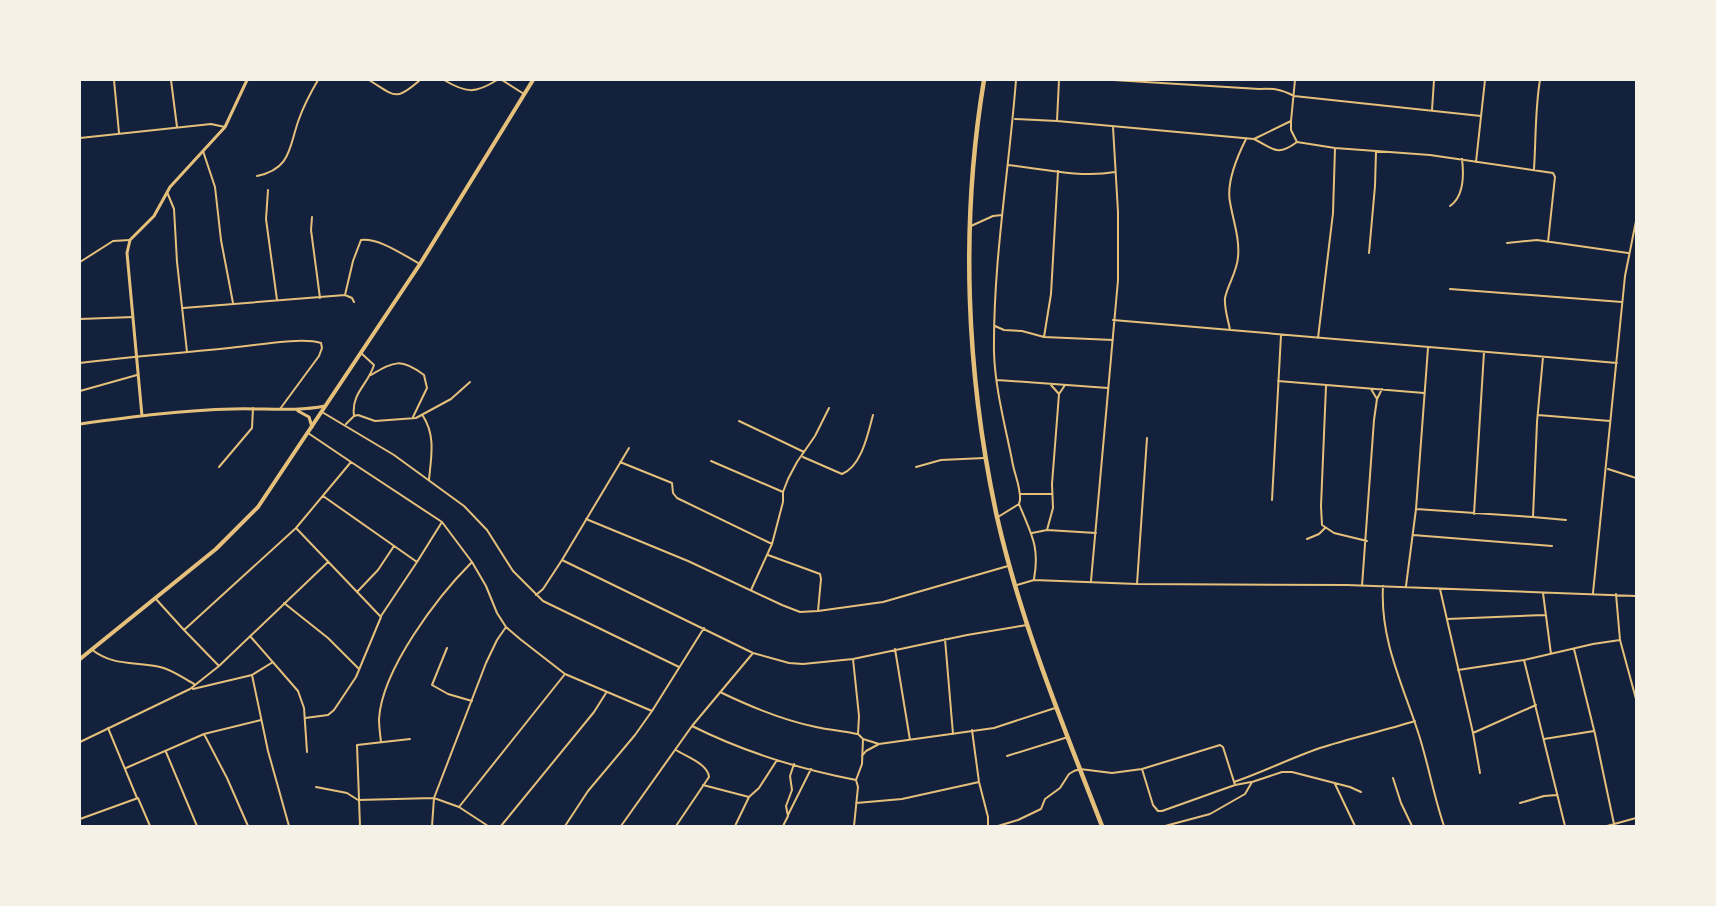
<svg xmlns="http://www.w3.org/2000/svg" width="1716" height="906" viewBox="0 0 1716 906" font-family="'Archivo Narrow',sans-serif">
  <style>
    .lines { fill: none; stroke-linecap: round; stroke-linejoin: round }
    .minor { stroke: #e5c07b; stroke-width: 2 }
    .tertiary { stroke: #e5c07b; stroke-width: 3 }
    .secondary { stroke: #e5c07b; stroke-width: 4 }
    .trunk { stroke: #e5c07b; stroke-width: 4.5 }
  </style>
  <rect width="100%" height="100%" fill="#14213d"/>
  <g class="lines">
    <path class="minor" d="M 114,80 L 119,133
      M 171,80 L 177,127
      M 369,80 C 395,96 395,102 420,80
      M 444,80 C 466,93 475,94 497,80
      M 502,80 L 524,94
      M 1113,80 L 1259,89 C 1272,88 1281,89 1294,96 L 1481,116
      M 1432,110 L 1434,80
      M 1015,119 L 1057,121 L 1254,139
      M 1057,121 L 1059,80
      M 1291,121 L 1291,130 L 1297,142 C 1277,157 1274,149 1254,139 Z
      M 1291,121 L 1295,80
      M 80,138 L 211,124 L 225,127
      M 1297,142 L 1335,148 L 1430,155 L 1553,173 L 1555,177 L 1548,242
      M 203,151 L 215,187 L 221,240 L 233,303
      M 1476,162 L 1485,80
      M 1008,165 C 1042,169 1081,178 1115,172
      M 1534,169 C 1536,139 1535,109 1540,80
      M 257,176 C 292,169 289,146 299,119 C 304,105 311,92 318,80
      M 268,190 L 266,219 L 277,300
      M 167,192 L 174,209 L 177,262 L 187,352
      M 1450,206 C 1464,196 1464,175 1462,159
      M 312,217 L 311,230 L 320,298
      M 971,226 L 993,216 L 1002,215
      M 1507,243 L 1537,240 L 1628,253
      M 1369,253 L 1375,186 L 1376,151
      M 80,262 L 113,241 L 130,240
      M 1450,289 L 1622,302
      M 345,295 L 353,261 L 361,240 C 380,238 403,255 420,264
      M 183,308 L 345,295 L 352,298 L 354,302
      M 80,319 L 133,317
      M 1113,320 L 1617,363
      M 995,326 L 1004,330 L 1022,331 L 1044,337 L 1113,340
      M 1230,330 C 1228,319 1224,308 1225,298 C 1228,284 1237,272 1238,257 C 1240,239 1233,220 1230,202 C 1226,182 1237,157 1246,139
      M 1044,337 L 1051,294 L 1058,171
      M 1318,338 L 1333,213 L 1335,148
      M 80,363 C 132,356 185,353 237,347 C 258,345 302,337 321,343 L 322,348 L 319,356 L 280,409
      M 371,375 C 395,361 401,358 424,375 L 427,388 L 413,417
      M 997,380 L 1108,388
      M 1278,381 L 1424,393
      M 1051,385 L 1059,394
      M 1065,385 L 1059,394 L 1052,484 L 1053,508 L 1047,530 L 1096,533
      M 1326,386 L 1321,506 L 1322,525 L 1334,533 L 1367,541
      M 1371,389 L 1377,399
      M 80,391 L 137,375
      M 322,412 L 394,455 L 464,506 L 487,530 L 513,571 L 543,601 L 679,667
      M 1538,415 L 1610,421
      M 354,416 C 351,393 368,385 374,365 L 361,353
      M 423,416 C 436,436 431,457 429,480
      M 739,421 L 804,452
      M 346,424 L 354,416 L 358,415 L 375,421 L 416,418 L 451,399 L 470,382
      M 803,457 L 842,474 C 862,466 868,433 873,415
      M 711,461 L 783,492
      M 351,462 L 442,522 L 472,562 L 486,586 L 497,613 L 506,627 L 520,639 L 565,674 L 652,711
      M 620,462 L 672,483 L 673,493 L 677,498 L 772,544
      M 219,467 L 252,428 L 253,408
      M 916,467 L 941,460 L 984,458
      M 1608,469 L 1636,478
      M 1021,494 L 1051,494
      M 323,496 L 417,562 L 381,616
      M 1272,500 L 1281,335
      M 1019,504 C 1031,534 1040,546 1034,579
      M 1416,509 L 1533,517 L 1537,422 L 1543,357
      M 1474,514 L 1484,352
      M 998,517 L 1019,504 L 1020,500 C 1021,487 1014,474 1012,460 C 1005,425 995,388 994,352 C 993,261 1009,171 1016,80
      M 1533,517 L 1566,520
      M 586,519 L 688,561 L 782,605 L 800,612 L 818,611 L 883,602 L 1008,566
      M 296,528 L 381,617 L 356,677 L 334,710 L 328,715 L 305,718
      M 1032,533 L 1047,530
      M 1413,535 L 1552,546
      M 1307,539 L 1319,534 L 1325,528
      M 768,555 L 820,574 L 821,579 L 818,611
      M 562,560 L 753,653 L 789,663 L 803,664 L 853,659 L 967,635 L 1027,625
      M 417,562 L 442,522
      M 1091,581 L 1118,280 L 1118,212 L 1113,127
      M 1137,584 L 1147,438
      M 1017,585 L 1034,580 L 1137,584 L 1347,585 L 1636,596
      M 1362,586 L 1374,420 L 1377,399 L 1382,389
      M 1383,586 C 1380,638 1401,681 1417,729 C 1428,761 1433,794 1444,826
      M 1406,586 L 1416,509 L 1428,348
      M 1440,589 L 1473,733 L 1480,773
      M 751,590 L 772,544 L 783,502 L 783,492 L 788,479 L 797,462 L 815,436 L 829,408
      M 357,592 L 378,570 L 394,546
      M 1543,593 L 1551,654
      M 1593,593 L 1625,276 L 1636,221
      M 1616,594 L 1620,640 L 1636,699
      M 536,595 L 543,589 L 562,560 L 629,448
      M 155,598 L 184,630 L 296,528 L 351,462 L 308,433
      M 284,603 L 328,638 L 358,668
      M 1447,619 L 1545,615
      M 184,630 L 219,666
      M 250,636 L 298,691 L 304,708 L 307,752
      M 945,639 L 953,734
      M 447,648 L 432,685 L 448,694 L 472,701
      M 91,649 C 114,667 134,661 160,667 C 173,670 183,678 194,684
      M 895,649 L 910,740
      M 1574,649 L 1595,734 L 1614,824
      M 853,659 L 859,716 L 858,734 L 863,739 L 879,744 L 994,728 L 1055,708
      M 1524,660 L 1565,826
      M 1458,670 L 1524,660 L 1593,644 L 1620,640
      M 252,675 L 268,751 L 289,826
      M 193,689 L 252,675 L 273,662
      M 720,692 C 751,707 782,720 816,727 C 829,730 843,731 857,734
      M 692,726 C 744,752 799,769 856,780
      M 108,728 L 137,798
      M 972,730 L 979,782 L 988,817 L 988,826
      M 1473,733 L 1536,705
      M 204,734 L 227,778 L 248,826
      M 1544,739 L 1594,731
      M 80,742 L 190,689 L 219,666 L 328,562
      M 381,742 C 380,734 379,726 379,719 C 382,669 438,596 472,562
      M 676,750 C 687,757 708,764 709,777 L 676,826
      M 166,752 L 197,826
      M 862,756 L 866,751 L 879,744
      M 1007,756 L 1068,737
      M 126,768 L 204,734 L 261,720
      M 1142,769 L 1153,805 L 1158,811 L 1162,811 L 1235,785 L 1251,782
      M 1393,778 L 1401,803 L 1412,826
      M 1234,782 C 1263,772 1291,758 1320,748 C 1351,738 1383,731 1415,721
      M 1335,784 L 1355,826
      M 703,785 L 749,797
      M 316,787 L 347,793 L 358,800 L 434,798 L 459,807 L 488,826
      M 856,803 L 902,799 L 979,782
      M 1520,803 L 1544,796 L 1557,795
      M 459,807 L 565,674
      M 788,815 L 811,769
      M 80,819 L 138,798 L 150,826
      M 360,826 L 357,745 L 410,739
      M 432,826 L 434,798 L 486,663 L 497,640 L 506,627
      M 501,826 L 594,712 L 606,693
      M 565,826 L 588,791 L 635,735 L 652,711 L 704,628
      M 621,826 L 692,726 L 753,653
      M 735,826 L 749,797 L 759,788 L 777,760
      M 783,826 L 788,816 L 786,806 L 792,790 L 790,776 L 794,764
      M 854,826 L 858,787 L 856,780 L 862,764 L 863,739
      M 998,826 L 1018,820 L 1041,809 L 1045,799 L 1060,788 L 1069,774 L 1074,771 L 1080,769 L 1112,773 L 1142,769 L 1220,745 L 1223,747 L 1235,785
      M 1165,826 L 1210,814 L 1245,794 L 1252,782 L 1282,772 L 1292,772 L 1350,787 L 1361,792
      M 1607,826 L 1636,818"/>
    <path class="tertiary" d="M 298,411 L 309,417 L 312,427
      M 142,416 L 127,253 L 130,240 L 154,216 L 170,187 L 225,127 L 247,80
      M 80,424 C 130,417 182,410 233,409 C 264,408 295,412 325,406"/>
    <path class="secondary" d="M 80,659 L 216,549 L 258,507 L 420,264 L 533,80"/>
    <path class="trunk" d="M 984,80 C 960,224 966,374 997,517 C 1021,623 1063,725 1102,826"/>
  </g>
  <rect width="1716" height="906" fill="none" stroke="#f6f1e7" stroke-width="162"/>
</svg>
